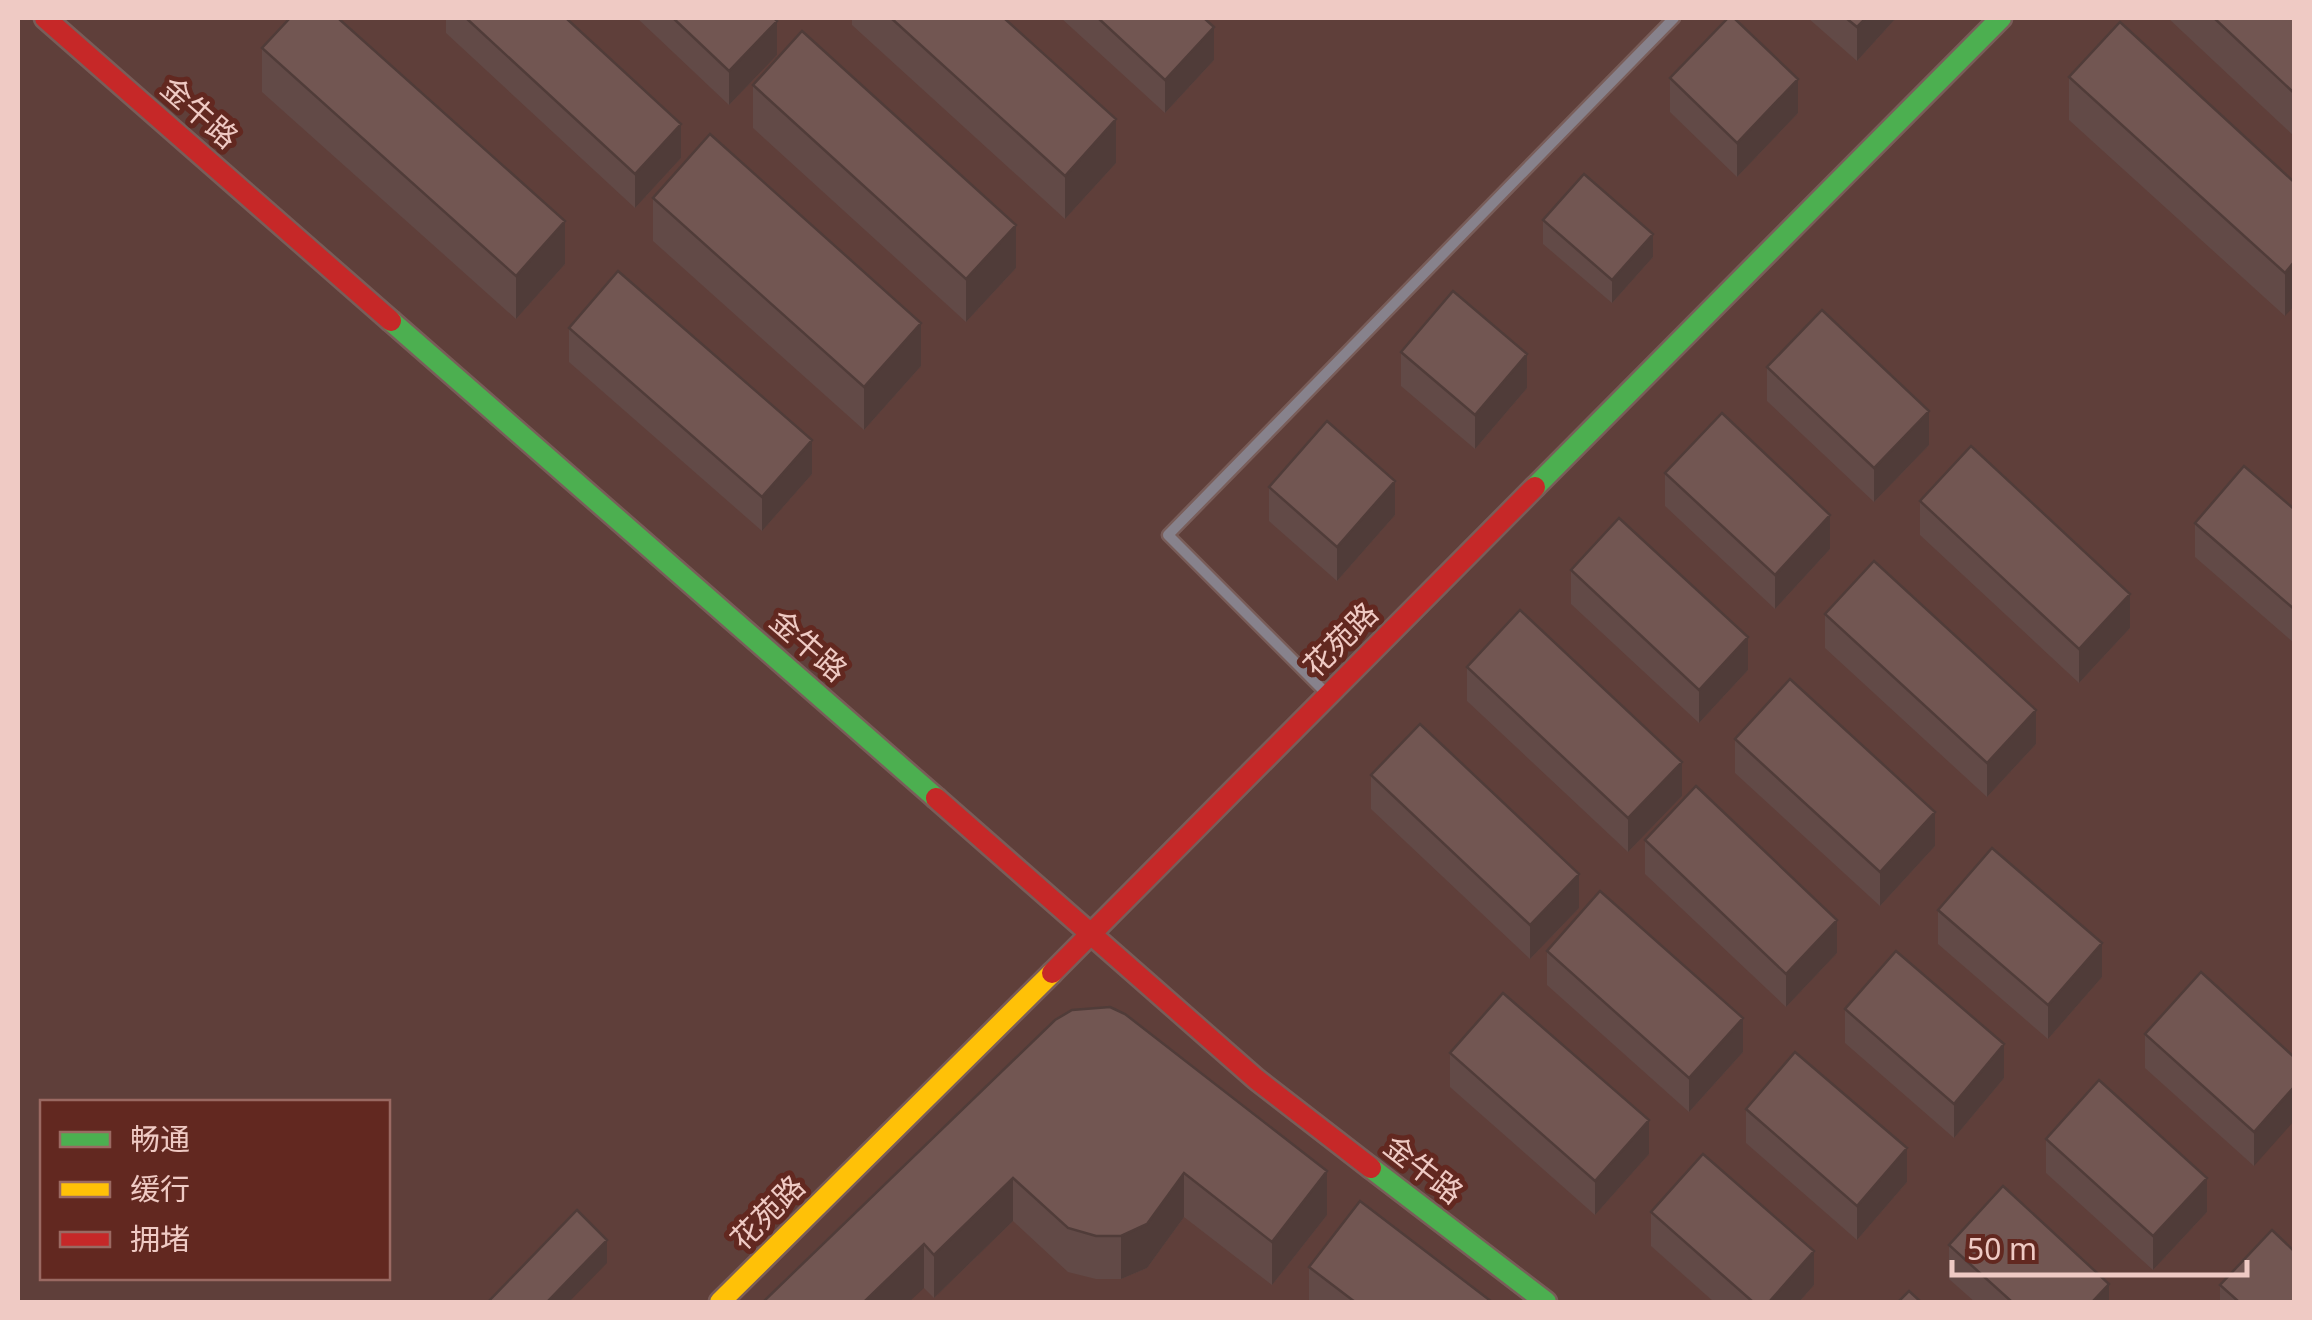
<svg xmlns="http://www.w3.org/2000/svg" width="2312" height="1320" viewBox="0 0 2312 1320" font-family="'Noto Sans','Noto Sans SC',sans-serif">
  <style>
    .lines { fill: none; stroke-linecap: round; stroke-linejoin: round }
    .street-casing { stroke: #795d59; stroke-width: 15 }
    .fast-casing { stroke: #795d59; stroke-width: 25 }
    .slow-casing { stroke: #795d59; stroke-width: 25 }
    .jam-casing { stroke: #795d59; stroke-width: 25 }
    .street { stroke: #87828c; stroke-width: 10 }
    .fast { stroke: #4caf50; stroke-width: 20 }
    .slow { stroke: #ffc107; stroke-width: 20 }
    .jam { stroke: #c62828; stroke-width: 20 }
    .wall { fill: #624a47 }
    .shaded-wall { fill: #503c39 }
    .building { fill: #725652; stroke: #503c39; stroke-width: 2.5 }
    .labels { text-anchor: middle; stroke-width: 10; stroke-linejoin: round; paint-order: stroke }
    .street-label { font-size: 30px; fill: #efcac4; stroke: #622820 }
  </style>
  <rect width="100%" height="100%" fill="#5f3f3a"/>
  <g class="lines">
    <defs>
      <path id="street" d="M 1328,695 L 1168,535 L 1674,18"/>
      <path id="fast" d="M 391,321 L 936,798
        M 1535,487 L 2001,18
        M 1371,1168 L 1546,1302"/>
      <path id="slow" d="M 720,1302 L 1052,973"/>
      <path id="jam" d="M 45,18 L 391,321
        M 936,798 L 1256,1079 L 1371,1168
        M 1052,973 L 1535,487"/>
    </defs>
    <use href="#street" class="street-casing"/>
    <use href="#fast" class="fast-casing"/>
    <use href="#slow" class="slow-casing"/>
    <use href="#jam" class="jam-casing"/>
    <use href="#street" class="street"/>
    <use href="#fast" class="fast"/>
    <use href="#slow" class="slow"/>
    <use href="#jam" class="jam"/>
  </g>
  <path class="wall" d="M 446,18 L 566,18 L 681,158 L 635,208 L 446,33 Z
    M 637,18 L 774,18 L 777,55 L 729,105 Z
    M 852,18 L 1004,18 L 1116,163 L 1065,219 L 852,25 Z
    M 1061,18 L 1204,18 L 1214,60 L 1165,113 Z
    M 1808,18 L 1896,18 L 1857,61 Z
    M 2168,18 L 2294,18 L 2294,136 Z
    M 262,48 L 565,264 L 516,319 L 262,92 Z
    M 2069,77 L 2294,182 L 2285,316 L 2069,120 Z
    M 1670,78 L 1798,113 L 1737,177 L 1670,112 Z
    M 753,85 L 1016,268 L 966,322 L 753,128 Z
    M 653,198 L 921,366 L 864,430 L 653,241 Z
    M 1543,220 L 1653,257 L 1612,303 L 1543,244 Z
    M 569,328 L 812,474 L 762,531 L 569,362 Z
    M 1401,352 L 1527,388 L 1475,449 L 1401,386 Z
    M 1767,367 L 1929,445 L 1874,502 L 1767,401 Z
    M 1665,473 L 1830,549 L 1775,609 L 1665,506 Z
    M 1269,487 L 1395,515 L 1337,581 L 1269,521 Z
    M 1920,501 L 2130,628 L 2079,683 L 1920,535 Z
    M 2294,509 L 2294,643 L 2195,557 L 2195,523 Z
    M 1571,570 L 1748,670 L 1699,723 L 1571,604 Z
    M 1825,614 L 2036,744 L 1987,797 L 1825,648 Z
    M 1467,667 L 1682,796 L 1628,852 L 1467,701 Z
    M 1735,739 L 1935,846 L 1880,906 L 1735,773 Z
    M 1371,775 L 1579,908 L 1530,959 L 1371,809 Z
    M 1645,840 L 1837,953 L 1786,1007 L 1645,874 Z
    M 1938,910 L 2102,977 L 2048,1039 L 1938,944 Z
    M 1547,951 L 1743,1052 L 1689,1112 L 1547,985 Z
    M 1845,1009 L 2004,1078 L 1954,1138 L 1845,1043 Z
    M 1055,1020 L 1327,1215 L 1272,1285 L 1184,1217 L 1147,1268 L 1121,1279 L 1096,1279 L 1068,1272 L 1013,1221 L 934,1298 L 924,1288 L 763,1302 Z
    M 2145,1034 L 2294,1057 L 2254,1166 L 2145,1068 Z
    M 1450,1053 L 1649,1154 L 1595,1215 L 1450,1087 Z
    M 1746,1109 L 1907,1182 L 1857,1240 L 1746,1143 Z
    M 2046,1139 L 2207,1212 L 2153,1270 L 2046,1173 Z
    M 1651,1212 L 1814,1285 L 1799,1302 L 1714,1302 L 1651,1246 Z
    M 1949,1245 L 2109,1302 L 1975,1302 L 1949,1279 Z
    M 1309,1267 L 1492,1302 L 1309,1302 Z
    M 2220,1285 L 2294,1302 L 2220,1302 Z"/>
  <path class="shaded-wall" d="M 1866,18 L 1896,18 L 1857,61 L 1857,27 Z
    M 777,21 L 777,55 L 729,105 L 729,71 Z
    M 1214,27 L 1214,60 L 1165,113 L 1165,80 Z
    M 1798,79 L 1798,113 L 1737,177 L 1737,143 Z
    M 1116,119 L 1116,163 L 1065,219 L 1065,176 Z
    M 681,124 L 681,158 L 635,208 L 635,174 Z
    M 565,221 L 565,264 L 516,319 L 516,276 Z
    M 1016,225 L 1016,268 L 966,322 L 966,279 Z
    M 1653,234 L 1653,257 L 1612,303 L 1612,280 Z
    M 2294,262 L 2294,306 L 2285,316 L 2285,273 Z
    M 921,323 L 921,366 L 864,430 L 864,387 Z
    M 1527,354 L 1527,388 L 1475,449 L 1475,415 Z
    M 1929,411 L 1929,445 L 1874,502 L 1874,468 Z
    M 812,440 L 812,474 L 762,531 L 762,497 Z
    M 1395,481 L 1395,515 L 1337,581 L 1337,547 Z
    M 1830,515 L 1830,549 L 1775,609 L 1775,575 Z
    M 2130,594 L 2130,628 L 2079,683 L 2079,649 Z
    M 1748,637 L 1748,670 L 1699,723 L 1699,690 Z
    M 2036,710 L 2036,744 L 1987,797 L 1987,763 Z
    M 1682,762 L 1682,796 L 1628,852 L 1628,818 Z
    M 1935,812 L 1935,846 L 1880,906 L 1880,872 Z
    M 1579,874 L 1579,908 L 1530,959 L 1530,925 Z
    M 1837,920 L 1837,953 L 1786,1007 L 1786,974 Z
    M 2102,943 L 2102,977 L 2048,1039 L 2048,1005 Z
    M 1743,1018 L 1743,1052 L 1689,1112 L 1689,1078 Z
    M 2004,1044 L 2004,1078 L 1954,1138 L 1954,1104 Z
    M 2294,1087 L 2294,1121 L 2254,1166 L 2254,1132 Z
    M 1649,1120 L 1649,1154 L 1595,1215 L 1595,1181 Z
    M 1907,1148 L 1907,1182 L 1857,1240 L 1857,1206 Z
    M 1327,1171 L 1327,1215 L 1272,1285 L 1272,1242 Z
    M 1184,1173 L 1184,1217 L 1147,1268 L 1121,1279 L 1121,1236 Z
    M 1013,1178 L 1013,1221 L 934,1298 L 934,1255 Z
    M 2207,1178 L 2207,1212 L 2153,1270 L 2153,1236 Z
    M 607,1240 L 607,1263 L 569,1302 L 547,1302 Z
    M 924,1244 L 924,1288 L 909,1302 L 864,1302 Z
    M 1814,1251 L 1814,1285 L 1799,1302 L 1769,1302 Z
    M 2109,1284 L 2109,1302 L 2092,1302 Z"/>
  <path class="building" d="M 290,18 L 338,18 L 565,221 L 516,276 L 262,48 Z
    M 466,18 L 566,18 L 681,124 L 635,174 Z
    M 673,18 L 774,18 L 777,21 L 729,71 Z
    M 891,18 L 1004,18 L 1116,119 L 1065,176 Z
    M 1098,18 L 1204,18 L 1214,27 L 1165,80 Z
    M 1728,18 L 1734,18 L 1798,79 L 1737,143 L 1670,78 Z
    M 1846,18 L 1866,18 L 1857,27 Z
    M 2214,18 L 2294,18 L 2294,93 Z
    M 2120,22 L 2294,182 L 2294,262 L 2285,273 L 2069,77 Z
    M 802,31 L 1016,225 L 966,279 L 753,85 Z
    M 710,134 L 921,323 L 864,387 L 653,198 Z
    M 1584,174 L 1653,234 L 1612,280 L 1543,220 Z
    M 618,271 L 812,440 L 762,497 L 569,328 Z
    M 1453,291 L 1527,354 L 1475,415 L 1401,352 Z
    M 1822,310 L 1929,411 L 1874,468 L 1767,367 Z
    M 1722,413 L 1830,515 L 1775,575 L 1665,473 Z
    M 1327,421 L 1395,481 L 1337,547 L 1269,487 Z
    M 1971,446 L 2130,594 L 2079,649 L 1920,501 Z
    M 2244,466 L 2294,509 L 2294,609 L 2195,523 Z
    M 1619,518 L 1748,637 L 1699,690 L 1571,570 Z
    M 1874,561 L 2036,710 L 1987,763 L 1825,614 Z
    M 1520,610 L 1682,762 L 1628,818 L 1467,667 Z
    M 1790,679 L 1935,812 L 1880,872 L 1735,739 Z
    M 1420,724 L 1579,874 L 1530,925 L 1371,775 Z
    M 1696,786 L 1837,920 L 1786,974 L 1645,840 Z
    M 1992,848 L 2102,943 L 2048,1005 L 1938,910 Z
    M 1600,891 L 1743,1018 L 1689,1078 L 1547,951 Z
    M 1896,951 L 2004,1044 L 1954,1104 L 1845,1009 Z
    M 2201,972 L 2294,1057 L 2294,1087 L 2254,1132 L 2145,1034 Z
    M 1503,993 L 1649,1120 L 1595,1181 L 1450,1053 Z
    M 1110,1007 L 1125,1014 L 1327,1171 L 1272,1242 L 1184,1173 L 1147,1224 L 1121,1236 L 1096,1236 L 1068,1228 L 1013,1178 L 934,1255 L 924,1244 L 864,1302 L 763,1302 L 1055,1020 L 1072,1010 Z
    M 1795,1052 L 1907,1148 L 1857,1206 L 1746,1109 Z
    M 2099,1080 L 2207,1178 L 2153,1236 L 2046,1139 Z
    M 1703,1154 L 1814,1251 L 1769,1302 L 1753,1302 L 1651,1212 Z
    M 2003,1186 L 2109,1284 L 2092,1302 L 2012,1302 L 1949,1245 Z
    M 1360,1201 L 1492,1302 L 1355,1302 L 1309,1267 Z
    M 577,1210 L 607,1240 L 547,1302 L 488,1302 Z
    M 2272,1230 L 2294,1251 L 2294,1302 L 2239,1302 L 2220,1285 Z
    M 1909,1291 L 1921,1302 L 1898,1302 Z"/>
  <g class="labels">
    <g class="street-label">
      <text transform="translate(199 113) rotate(41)" y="10">金牛路</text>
      <text transform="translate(1341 640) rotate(-45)" y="10">花苑路</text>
      <text transform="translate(808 646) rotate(41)" y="10">金牛路</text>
      <text transform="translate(1423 1170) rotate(38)" y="10">金牛路</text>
      <text transform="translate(768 1213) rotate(-45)" y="10">花苑路</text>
    </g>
  </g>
  <rect width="2312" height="1320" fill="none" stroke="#efcac4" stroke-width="40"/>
  <rect x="40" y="1100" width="350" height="180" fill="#622820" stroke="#9a6962" stroke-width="2.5"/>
  <rect x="60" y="1132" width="50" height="15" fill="#4caf50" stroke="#9a6962" stroke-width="2.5"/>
  <text x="130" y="1150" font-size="30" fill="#efcac4">畅通</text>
  <rect x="60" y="1182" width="50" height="15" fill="#ffc107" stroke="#9a6962" stroke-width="2.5"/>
  <text x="130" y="1200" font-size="30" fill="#efcac4">缓行</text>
  <rect x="60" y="1232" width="50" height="15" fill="#c62828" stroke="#9a6962" stroke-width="2.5"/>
  <text x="130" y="1250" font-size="30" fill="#efcac4">拥堵</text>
  <path d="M1952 1260v15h295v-15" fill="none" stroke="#efcac4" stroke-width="5"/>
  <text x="1967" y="1260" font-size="30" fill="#efcac4" stroke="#622820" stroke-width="8" paint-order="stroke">50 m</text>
</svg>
